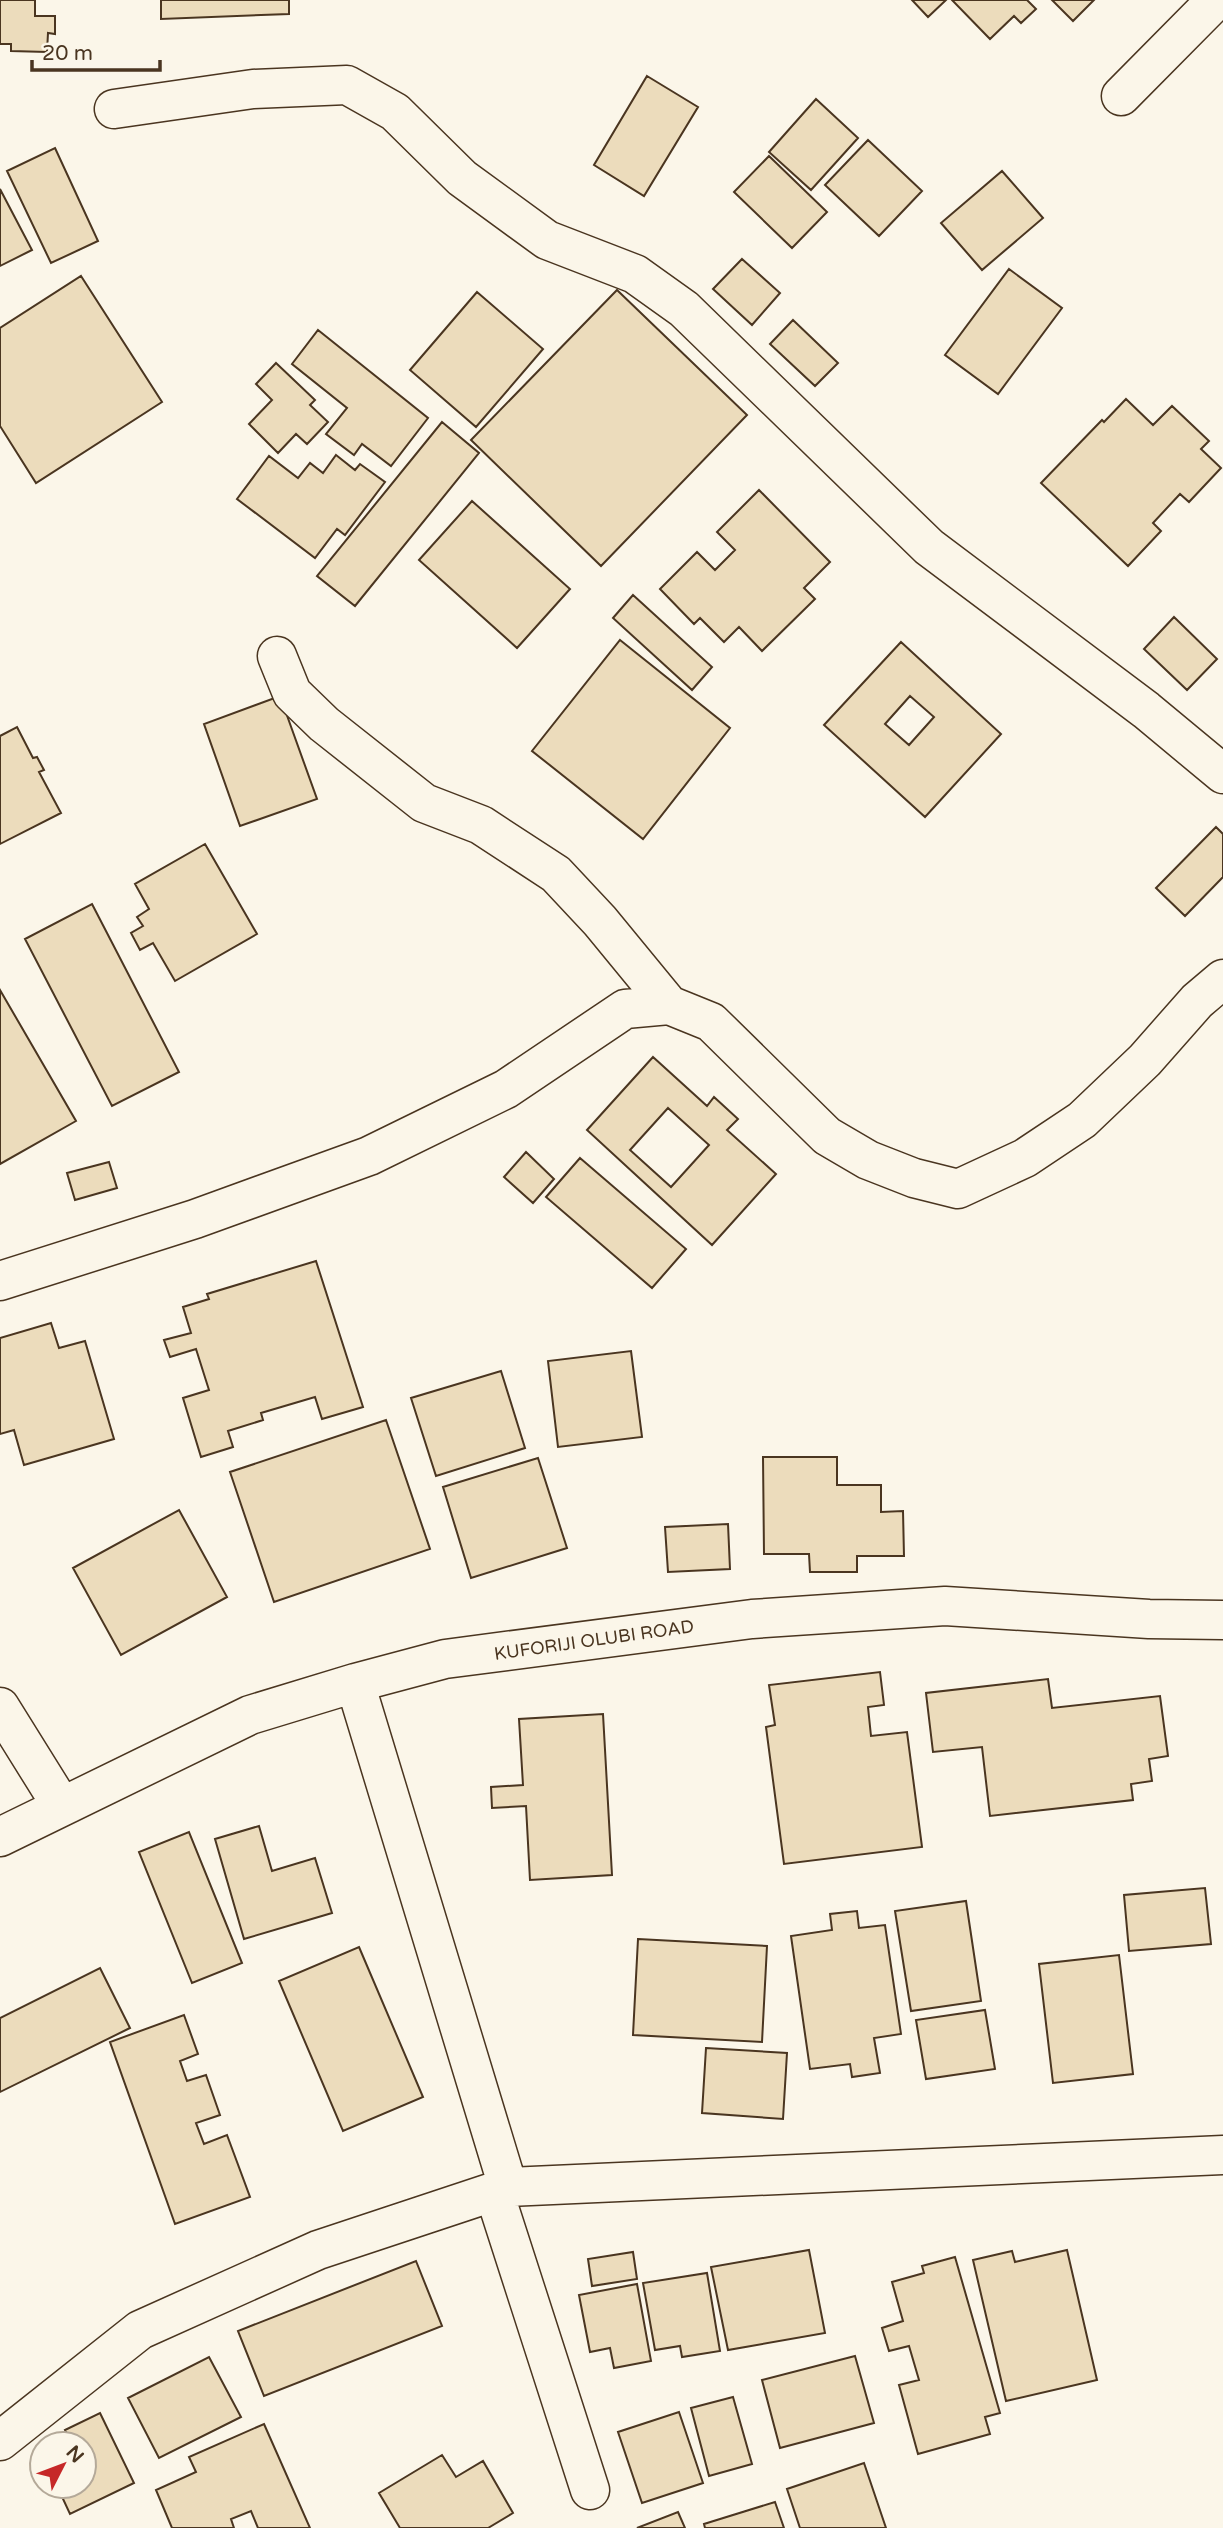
<svg xmlns="http://www.w3.org/2000/svg" width="1223" height="2528" viewBox="0 0 1223 2528" font-family="'Varela Round',sans-serif">
  <style>
    .building { fill: #ecdcbc; stroke: #4a3520; stroke-width: 2; fill-rule: evenodd }
    .lines { fill: none; stroke-linecap: round; stroke-linejoin: round }
    .minor-casing { stroke: #4a3520; stroke-width: 41 }
    .minor { stroke: #fbf6e9; stroke-width: 38 }
    .labels { text-anchor: middle; stroke-width: 5; stroke-linejoin: round; paint-order: stroke }
    .street-label { font-size: 18px; fill: #4a3520; stroke: #fbf6e9 }
  </style>
  <rect width="100%" height="100%" fill="#fbf6e9"/>
  <path class="building" d="M 0,0 L 35,0 L 35,16 L 55,16 L 55,34 L 48,33 L 47,52 L 11,51 L 11,44 L 0,44 Z
    M 161,0 L 289,0 L 289,14 L 161,19 Z
    M 912,0 L 946,0 L 928,17 Z
    M 952,0 L 1027,0 L 1036,9 L 1021,23 L 1014,16 L 990,39 Z
    M 1052,0 L 1094,0 L 1073,21 Z
    M 647,76 L 698,107 L 644,196 L 594,165 Z
    M 816,99 L 858,138 L 811,190 L 769,152 Z
    M 868,140 L 922,191 L 879,236 L 825,185 Z
    M 55,148 L 98,241 L 51,263 L 7,171 Z
    M 769,156 L 827,212 L 792,248 L 734,192 Z
    M 1002,171 L 1043,218 L 982,270 L 941,223 Z
    M 0,189 L 32,250 L 0,266 Z
    M 742,259 L 780,293 L 752,325 L 713,289 Z
    M 1009,269 L 1062,308 L 998,394 L 945,355 Z
    M 81,276 L 162,402 L 36,483 L 0,426 L 0,328 Z
    M 617,290 L 747,415 L 601,566 L 471,440 Z
    M 477,292 L 543,349 L 476,427 L 410,370 Z
    M 793,320 L 838,363 L 815,386 L 770,344 Z
    M 318,330 L 428,418 L 391,466 L 362,444 L 354,455 L 326,434 L 347,408 L 292,364 Z
    M 276,363 L 315,400 L 310,405 L 328,422 L 307,444 L 296,434 L 278,453 L 249,424 L 272,400 L 256,384 Z
    M 1126,399 L 1153,425 L 1172,406 L 1209,441 L 1201,449 L 1221,468 L 1189,502 L 1180,494 L 1153,523 L 1161,531 L 1128,566 L 1041,483 L 1102,420 L 1104,422 Z
    M 442,422 L 479,453 L 355,606 L 317,576 Z
    M 336,455 L 355,470 L 360,464 L 385,482 L 345,535 L 337,529 L 315,558 L 237,499 L 269,456 L 298,478 L 310,463 L 323,473 Z
    M 759,490 L 830,562 L 804,588 L 815,599 L 762,651 L 739,627 L 724,642 L 700,618 L 694,624 L 660,589 L 697,552 L 715,570 L 735,550 L 717,532 Z
    M 472,501 L 570,589 L 517,648 L 419,560 Z
    M 633,595 L 712,667 L 692,690 L 613,618 Z
    M 1174,617 L 1217,659 L 1187,690 L 1144,649 Z
    M 620,640 L 730,728 L 643,839 L 532,751 Z
    M 901,642 L 1001,734 L 925,817 L 824,725 ZM 910,696 L 934,717 L 909,745 L 885,724 Z
    M 280,696 L 317,799 L 240,826 L 204,724 Z
    M 17,727 L 33,758 L 37,757 L 44,770 L 39,772 L 61,813 L 0,844 L 0,736 Z
    M 1216,827 L 1223,834 L 1223,877 L 1185,916 L 1156,888 Z
    M 205,844 L 257,934 L 175,981 L 153,943 L 140,950 L 131,933 L 143,926 L 137,917 L 149,909 L 135,884 Z
    M 92,904 L 179,1072 L 112,1106 L 25,939 Z
    M 0,990 L 76,1121 L 0,1164 Z
    M 653,1057 L 707,1106 L 714,1097 L 738,1119 L 727,1130 L 776,1174 L 712,1245 L 587,1130 ZM 668,1108 L 709,1145 L 671,1187 L 630,1150 Z
    M 526,1152 L 554,1179 L 533,1203 L 504,1177 Z
    M 580,1158 L 686,1249 L 652,1288 L 546,1197 Z
    M 109,1162 L 117,1188 L 75,1200 L 67,1173 Z
    M 316,1261 L 363,1407 L 322,1419 L 315,1397 L 261,1413 L 263,1420 L 228,1431 L 233,1447 L 201,1457 L 183,1398 L 209,1390 L 196,1349 L 170,1357 L 164,1340 L 191,1333 L 183,1307 L 209,1299 L 207,1294 Z
    M 51,1323 L 59,1348 L 85,1341 L 114,1439 L 24,1465 L 14,1430 L 0,1434 L 0,1338 Z
    M 631,1351 L 642,1437 L 558,1447 L 548,1361 Z
    M 501,1371 L 525,1448 L 436,1476 L 411,1398 Z
    M 386,1420 L 430,1549 L 274,1602 L 230,1472 Z
    M 763,1457 L 837,1457 L 837,1485 L 881,1485 L 881,1512 L 903,1511 L 904,1556 L 857,1556 L 857,1572 L 810,1572 L 809,1554 L 764,1554 Z
    M 538,1458 L 567,1548 L 471,1578 L 443,1487 Z
    M 179,1510 L 227,1597 L 121,1655 L 73,1568 Z
    M 728,1524 L 730,1569 L 668,1572 L 665,1527 Z
    M 880,1672 L 884,1705 L 868,1707 L 871,1736 L 907,1732 L 922,1847 L 784,1864 L 766,1727 L 775,1725 L 769,1685 Z
    M 1048,1679 L 1052,1708 L 1160,1696 L 1168,1756 L 1149,1759 L 1152,1781 L 1131,1784 L 1133,1800 L 990,1816 L 982,1747 L 933,1752 L 926,1693 Z
    M 603,1714 L 612,1875 L 530,1880 L 526,1806 L 492,1808 L 491,1787 L 523,1785 L 519,1719 Z
    M 259,1826 L 272,1871 L 315,1858 L 332,1913 L 244,1939 L 215,1839 Z
    M 189,1832 L 242,1963 L 192,1983 L 139,1852 Z
    M 1205,1888 L 1211,1944 L 1129,1951 L 1124,1895 Z
    M 966,1901 L 981,2001 L 911,2011 L 895,1911 Z
    M 857,1911 L 859,1928 L 885,1925 L 901,2034 L 874,2038 L 880,2073 L 852,2077 L 850,2064 L 810,2069 L 791,1936 L 832,1930 L 830,1914 Z
    M 638,1939 L 767,1946 L 762,2042 L 633,2035 Z
    M 359,1947 L 423,2097 L 343,2131 L 279,1981 Z
    M 1119,1955 L 1133,2074 L 1053,2083 L 1039,1964 Z
    M 100,1968 L 130,2028 L 0,2092 L 0,2018 Z
    M 985,2010 L 995,2069 L 926,2079 L 916,2020 Z
    M 184,2015 L 198,2054 L 180,2061 L 187,2081 L 206,2075 L 220,2115 L 196,2123 L 204,2144 L 227,2135 L 250,2197 L 175,2224 L 110,2042 Z
    M 706,2048 L 787,2053 L 783,2119 L 702,2113 Z
    M 809,2250 L 825,2333 L 728,2350 L 711,2267 Z
    M 1067,2250 L 1097,2380 L 1006,2401 L 973,2260 L 1012,2251 L 1015,2262 Z
    M 633,2252 L 637,2279 L 592,2286 L 588,2259 Z
    M 955,2257 L 1000,2413 L 985,2417 L 990,2434 L 918,2454 L 899,2385 L 919,2380 L 909,2346 L 889,2351 L 882,2328 L 903,2321 L 892,2282 L 924,2273 L 922,2266 Z
    M 416,2261 L 442,2326 L 264,2396 L 238,2331 Z
    M 707,2273 L 720,2351 L 682,2357 L 680,2346 L 655,2350 L 643,2283 Z
    M 637,2284 L 651,2361 L 614,2368 L 610,2348 L 590,2352 L 579,2295 Z
    M 855,2356 L 874,2423 L 780,2448 L 762,2380 Z
    M 209,2357 L 241,2417 L 159,2458 L 128,2398 Z
    M 733,2397 L 752,2464 L 709,2476 L 691,2408 Z
    M 679,2412 L 703,2483 L 642,2503 L 618,2432 Z
    M 100,2413 L 134,2483 L 70,2514 L 57,2486 L 84,2486 L 84,2444 L 60,2444 L 70,2439 L 65,2430 Z
    M 264,2424 L 310,2528 L 258,2528 L 251,2511 L 231,2519 L 234,2528 L 172,2528 L 156,2490 L 196,2472 L 189,2457 Z
    M 442,2455 L 456,2477 L 483,2461 L 513,2513 L 488,2528 L 400,2528 L 379,2493 Z
    M 864,2463 L 886,2528 L 800,2528 L 787,2489 Z
    M 775,2502 L 784,2528 L 705,2528 L 704,2524 Z
    M 678,2512 L 685,2528 L 637,2528 Z"/>
  <g class="lines">
    <defs>
      <path id="minor" d="M 1121,96 L 1216,0
        M 114,109 L 253,89 L 347,85 L 395,112 L 462,178 L 547,240 L 635,274 L 684,309 L 929,547 L 1146,710 L 1223,774
        M 277,656 L 292,693 L 324,724 L 424,803 L 481,825 L 556,874 L 600,921 L 669,1005 L 711,1022 L 827,1136 L 868,1160 L 914,1178 L 958,1189 L 1025,1158 L 1082,1120 L 1145,1060 L 1197,1001 L 1223,979
        M 0,1281 L 195,1219 L 369,1156 L 506,1089 L 625,1009 L 669,1005
        M 355,1683 L 508,2187
        M 0,1707 L 61,1805
        M 0,1837 L 250,1715 L 355,1683 L 445,1659 L 752,1619 L 945,1606 L 1149,1619 L 1223,1620
        M 494,2192 L 590,2490
        M 0,2441 L 140,2330 L 318,2250 L 508,2187 L 1223,2155"/>
    </defs>
    <use href="#minor" class="minor-casing"/>
    <use href="#minor" class="minor"/>
  </g>
  <g class="labels">
    <g class="street-label">
      <text transform="translate(594 1640) rotate(-8)" y="6">KUFORIJI OLUBI ROAD</text>
    </g>
  </g>
  <g transform="translate(63 2465) rotate(48)"><circle r="33" fill="#fbf6e9" stroke="#b4a999" stroke-width="2"/>
  <path d="M0-5L12 26L0 18L-12 26Z" fill="#c62828"/>
  <text y="-10" font-size="19" font-weight="bold" text-anchor="middle" fill="#4a3520">N</text>
  </g>
  <path d="M32 60v10h128v-10" fill="none" stroke="#4a3520" stroke-width="3.5"/>
  <text x="42" y="60" font-size="21" fill="#4a3520" stroke="#fbf6e9" stroke-width="5" paint-order="stroke">20 m</text>
</svg>
